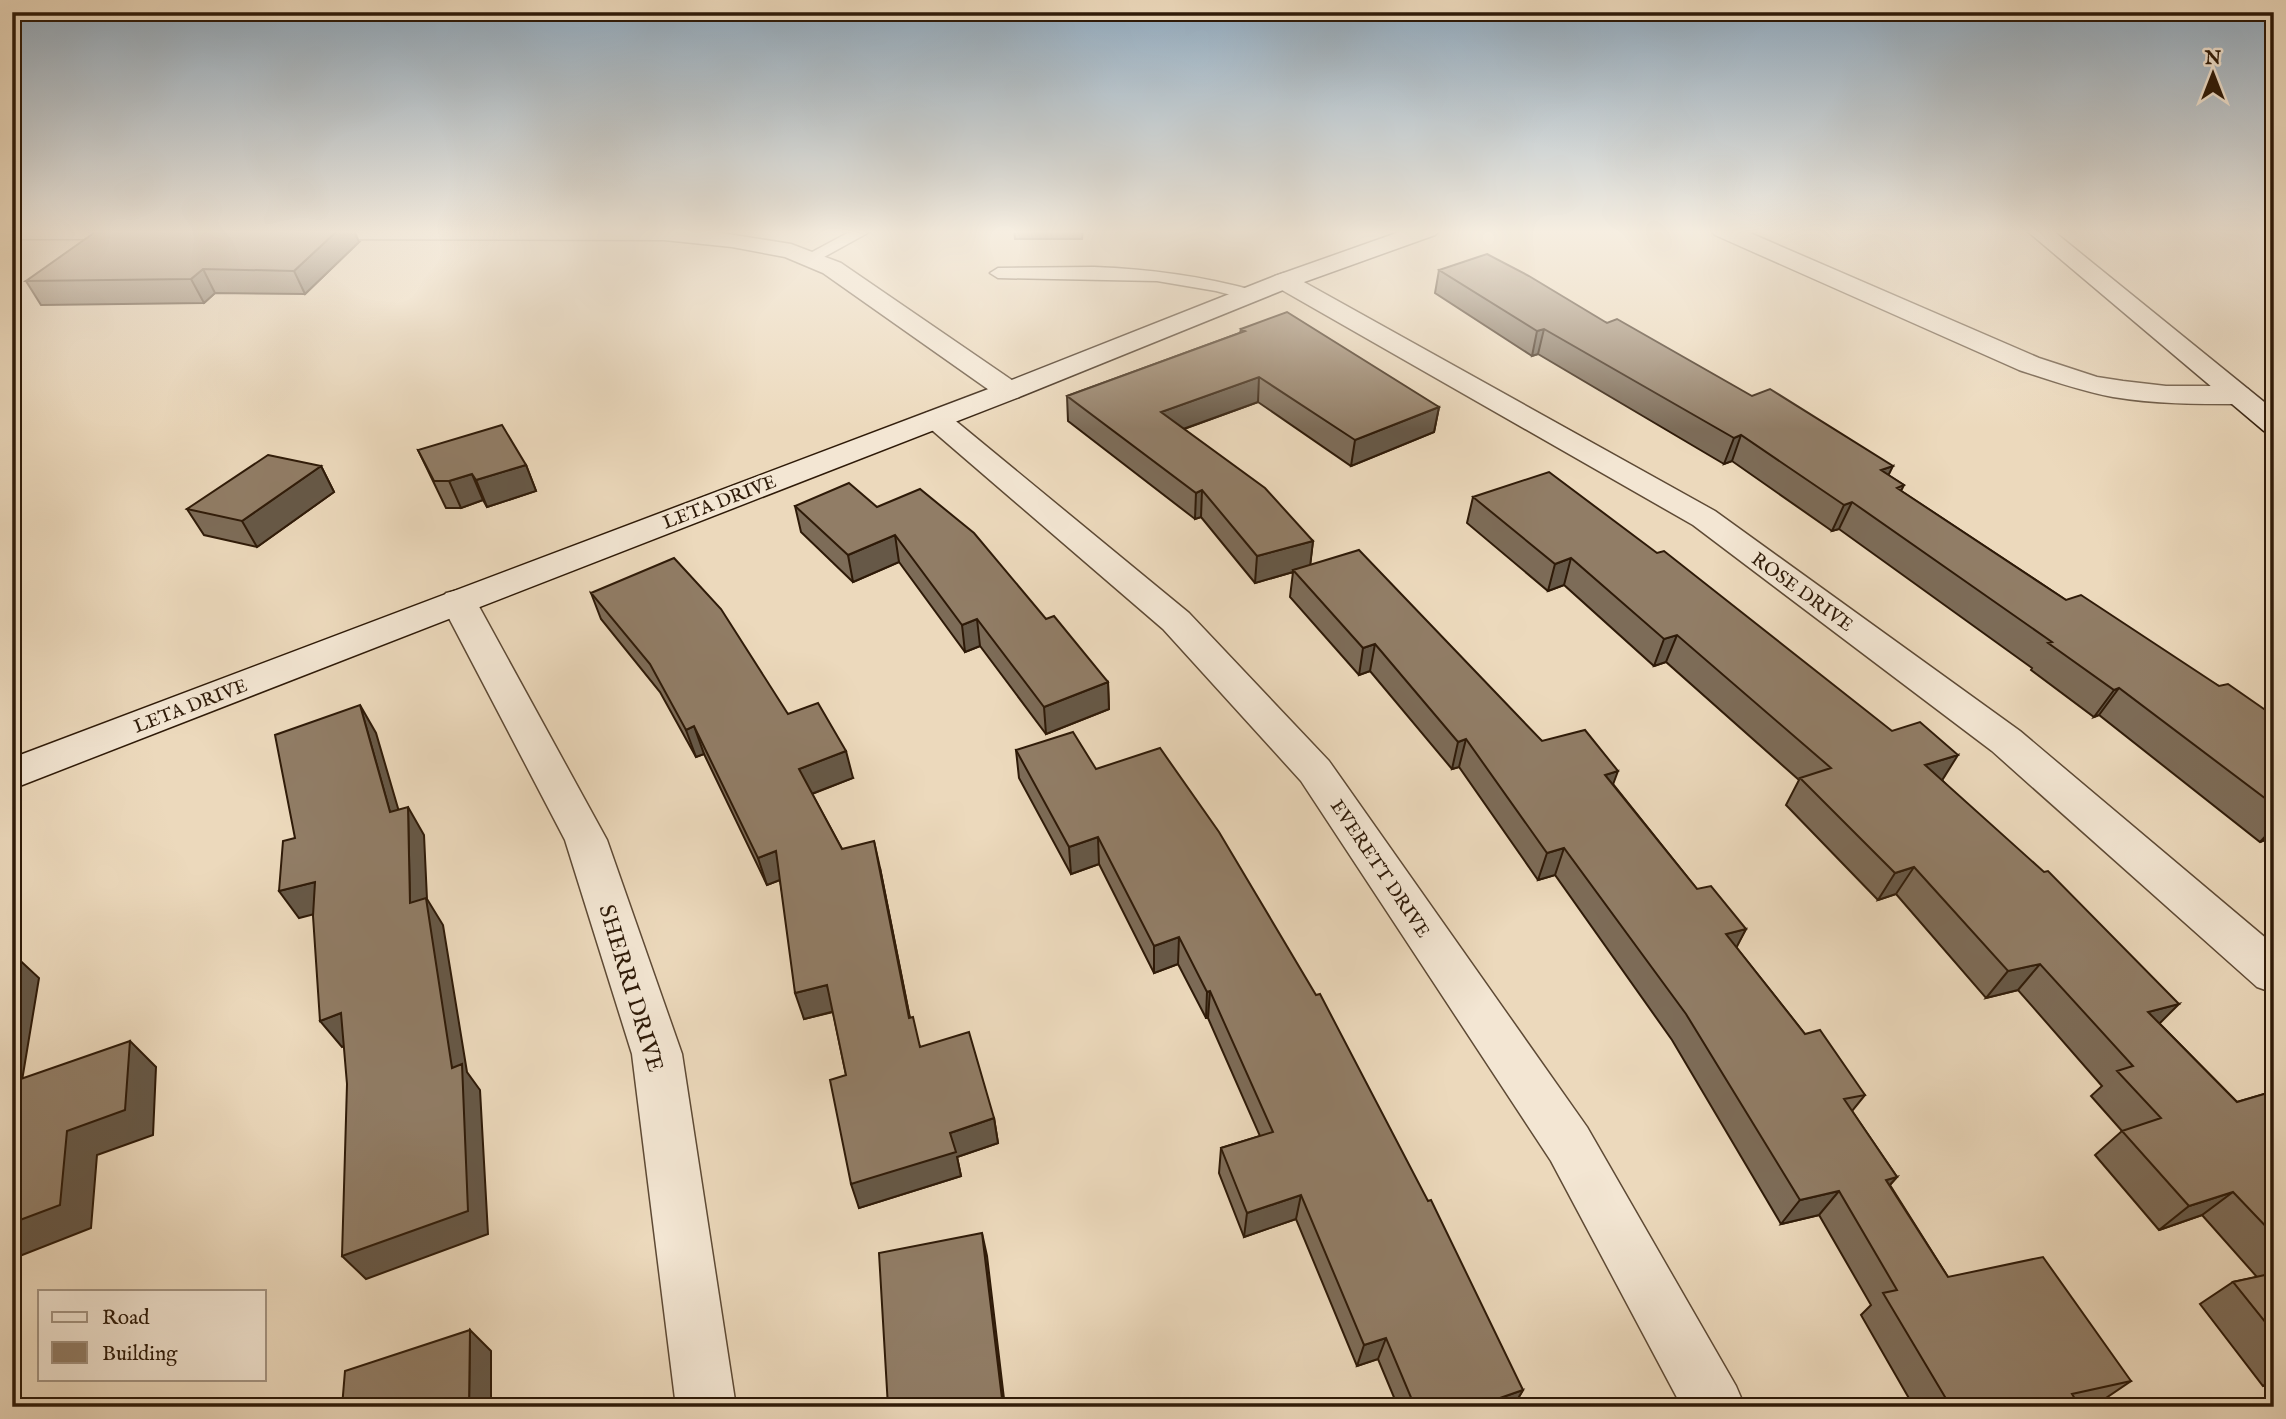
<svg xmlns="http://www.w3.org/2000/svg" width="2286" height="1419" viewBox="0 0 2286 1419" font-family="'IM FELL English',serif">
  <style>
    .lines { fill: none; stroke-linecap: round; stroke-linejoin: round }
    .lane-casing { stroke: #5e4a35; stroke-width: 3 }
    .street-casing { stroke: #5e4a35; stroke-width: 3 }
    .secondary-casing { stroke: #2e1a08; stroke-width: 3 }
    .lane { fill: #f3e6d3; fill-rule: evenodd }
    .street { fill: #f3e6d3; fill-rule: evenodd }
    .secondary { fill: #f3e6d3; fill-rule: evenodd }
    .wall { fill: #7d6c58; stroke: #2e1a08; stroke-width: 2 }
    .shaded-wall { fill: #665847; stroke: #2e1a08; stroke-width: 2 }
    .building { fill: #917d66; stroke: #2e1a08; stroke-width: 2 }
    .labels { text-anchor: middle; stroke-width: 6; stroke-linejoin: round; paint-order: stroke }
    .street-label { font-size: 19px; fill: #2e1a08; stroke: #f3e6d3 }
    .near-street-label { font-size: 23px; fill: #2e1a08; stroke: #f3e6d3 }
  </style>
  <rect width="100%" height="100%" fill="#ecd9bc"/>
  <filter id="stains"><feTurbulence type="fractalNoise" baseFrequency=".00286" numOctaves="4"/><feColorMatrix values="0 0 0 0 .2 0 0 0 0 .09 0 0 0 0 .02 0 0 0 .5 -.17"/></filter>
  <radialGradient id="worn" r=".72"><stop offset=".6" stop-color="#630" stop-opacity="0"/><stop offset="1" stop-color="#630" stop-opacity=".3"/></radialGradient>
  <g class="lines">
    <defs>
      <path id="lane" d="M 853,230 L 873,230 L 815,262 L 809,263 L 801,258 Z
        M 1094,267 C 1150,269 1202,276 1256,291 L 1259,295 L 1250,300 L 1216,291 L 1157,281 L 998,278 L 990,273 L 998,268 Z"/>
      <path id="street" d="M 12,230 L 157,230 L 159,232 L 155,237 L 147,239 L 12,239 Z
        M 291,230 L 703,230 L 791,244 L 841,263 L 1019,385 L 1023,391 L 1019,397 L 1009,400 L 999,397 L 823,273 L 785,257 L 732,247 L 664,240 L 301,239 L 293,237 Z
        M 1711,230 L 1743,230 L 2039,358 L 2097,377 L 2123,381 L 2166,386 L 2238,386 L 2248,389 L 2252,395 L 2248,401 L 2238,404 C 2196,404 2155,404 2113,397 C 2081,391 2050,380 2019,370 L 1715,235 Z
        M 1284,273 L 1293,276 L 1715,511 L 2020,731 L 2274,945 L 2274,993 L 2257,987 L 1992,751 L 1693,525 L 1275,286 L 1271,281 L 1275,276 Z
        M 936,410 L 946,413 L 1189,613 L 1329,761 L 1587,1127 L 1736,1386 L 1745,1407 L 1682,1407 L 1551,1161 L 1301,781 L 1163,629 L 926,425 L 921,419 L 926,413 Z
        M 458,590 L 470,593 L 476,601 L 607,840 L 682,1054 L 736,1407 L 676,1407 L 632,1054 L 565,840 L 440,601 L 446,593 Z"/>
      <path id="secondary" d="M 1405,230 L 1439,230 L 1435,235 L 1293,286 L 1019,397 L 12,789 L 12,758 L 999,385 L 1275,276 Z
        M 2026,230 L 2052,230 L 2274,410 L 2274,434 L 2264,431 Z"/>
    </defs>
    <use href="#lane" class="lane-casing"/>
    <use href="#street" class="street-casing"/>
    <use href="#secondary" class="secondary-casing"/>
    <use href="#lane" class="lane"/>
    <use href="#street" class="street"/>
    <use href="#secondary" class="secondary"/>
  </g>
  <path class="wall" d="M 1014,230 L 1083,230 L 1082,239 L 1015,239 Z
    M 359,242 L 305,294 L 215,293 L 204,303 L 41,305 L 26,281 Z
    M 1439,270 L 1607,323 L 1888,475 L 1904,485 L 1901,491 L 2066,600 L 2219,686 L 2274,716 L 2274,847 L 2265,840 L 2260,842 L 2099,715 L 2094,717 L 2031,670 L 2032,668 L 1839,529 L 1832,531 L 1732,461 L 1724,464 L 1538,354 L 1532,356 L 1435,293 Z
    M 1241,329 L 1439,407 L 1434,432 L 1351,466 L 1258,402 L 1184,429 L 1313,541 L 1310,565 L 1542,741 L 1613,784 L 1697,889 L 1746,929 L 1736,947 L 1805,1034 L 1865,1095 L 1852,1111 L 1897,1177 L 1890,1185 L 1948,1277 L 2131,1381 L 2100,1402 L 2080,1407 L 1914,1407 L 1861,1315 L 1871,1305 L 1819,1215 L 1781,1224 L 1672,1040 L 1555,875 L 1538,880 L 1459,767 L 1452,769 L 1370,671 L 1359,675 L 1290,597 L 1293,572 L 1255,583 L 1201,517 L 1195,519 L 1068,421 L 1067,396 L 1240,333 Z
    M 418,450 L 526,465 L 536,491 L 487,507 L 483,500 L 461,508 L 446,508 Z
    M 321,466 L 334,492 L 257,547 L 204,535 L 187,509 Z
    M 1473,497 L 1942,780 L 2159,1023 L 2237,1102 L 2274,1091 L 2274,1383 L 2263,1386 L 2200,1304 L 2233,1282 L 2257,1277 L 2202,1215 L 2159,1230 L 2095,1155 L 2122,1131 L 2091,1096 L 2102,1086 L 2018,990 L 1986,998 L 1896,894 L 1878,900 L 1786,805 L 1799,780 L 1666,662 L 1654,666 L 1564,585 L 1548,591 L 1467,523 Z
    M 795,506 L 877,507 L 1046,619 L 1108,682 L 1109,709 L 1046,734 L 980,646 L 965,652 L 899,562 L 853,582 L 801,532 Z
    M 591,593 L 788,714 L 853,778 L 812,794 L 842,849 L 880,868 L 910,1018 L 920,1047 L 994,1118 L 998,1143 L 957,1157 L 961,1176 L 859,1208 L 846,1075 L 833,1012 L 804,1019 L 780,880 L 767,885 L 704,754 L 696,757 L 660,692 L 601,619 Z
    M 1016,750 L 1096,769 L 1523,1390 L 1513,1407 L 1398,1407 L 1378,1359 L 1357,1366 L 1296,1219 L 1244,1237 L 1219,1173 L 1221,1148 L 1260,1136 L 1208,1018 L 1206,1018 L 1178,964 L 1154,973 L 1099,864 L 1071,874 L 1019,778 Z"/>
  <path class="shaded-wall" d="M 338,230 L 354,230 L 359,242 L 305,294 L 294,271 Z
    M 203,269 L 215,293 L 204,303 L 191,279 Z
    M 1544,329 L 1538,354 L 1532,356 L 1537,331 Z
    M 1259,377 L 1258,402 L 1161,437 L 1161,412 Z
    M 1439,407 L 1434,432 L 1351,466 L 1355,440 Z
    M 1741,435 L 1732,461 L 1724,464 L 1734,438 Z
    M 526,465 L 536,491 L 487,507 L 476,480 Z
    M 321,466 L 334,492 L 257,547 L 242,521 Z
    M 1893,466 L 1880,492 L 1881,470 Z
    M 472,474 L 483,500 L 461,508 L 449,481 Z
    M 1202,490 L 1201,517 L 1195,519 L 1196,493 Z
    M 1852,502 L 1839,529 L 1832,531 L 1844,505 Z
    M 895,535 L 899,562 L 853,582 L 848,555 Z
    M 1313,541 L 1310,567 L 1293,570 L 1293,572 L 1255,583 L 1257,556 Z
    M 1571,558 L 1564,585 L 1548,591 L 1555,564 Z
    M 977,619 L 980,646 L 965,652 L 962,625 Z
    M 1677,635 L 1666,662 L 1654,666 L 1664,639 Z
    M 12,640 L 19,672 L 12,674 Z
    M 1375,644 L 1370,671 L 1359,675 L 1363,648 Z
    M 1108,682 L 1109,709 L 1046,734 L 1044,707 Z
    M 2119,688 L 2099,715 L 2094,717 L 2114,690 Z
    M 360,705 L 376,733 L 407,839 L 390,812 Z
    M 694,726 L 704,754 L 696,757 L 686,730 Z
    M 1466,739 L 1459,767 L 1452,769 L 1458,742 Z
    M 846,751 L 853,778 L 806,796 L 799,769 Z
    M 1958,755 L 1941,782 L 1925,765 Z
    M 1618,771 L 1608,798 L 1605,775 Z
    M 408,807 L 424,835 L 427,899 L 443,925 L 467,1072 L 480,1090 L 488,1234 L 366,1279 L 342,1256 L 452,1068 L 410,903 Z
    M 2274,827 L 2274,831 L 2265,840 L 2260,842 Z
    M 1098,837 L 1099,864 L 1071,874 L 1069,847 Z
    M 874,841 L 880,868 L 915,1044 L 909,1018 Z
    M 1564,848 L 1555,875 L 1538,880 L 1547,853 Z
    M 776,851 L 785,878 L 767,885 L 758,858 Z
    M 1914,867 L 1896,894 L 1878,900 L 1895,873 Z
    M 315,882 L 334,909 L 299,918 L 279,891 Z
    M 1746,929 L 1732,956 L 1726,934 Z
    M 1179,937 L 1178,964 L 1154,973 L 1154,946 Z
    M 12,953 L 39,978 L 16,1117 L 12,1114 Z
    M 2040,964 L 2018,990 L 1986,998 L 2008,971 Z
    M 827,985 L 835,1011 L 804,1019 L 795,993 Z
    M 1210,991 L 1208,1018 L 1206,1018 L 1207,992 Z
    M 2179,1004 L 2153,1030 L 2148,1012 Z
    M 341,1013 L 362,1039 L 342,1047 L 320,1021 Z
    M 130,1041 L 156,1067 L 153,1135 L 97,1155 L 91,1228 L 12,1259 L 12,1223 L 67,1131 Z
    M 994,1118 L 998,1143 L 957,1157 L 961,1176 L 859,1208 L 851,1184 L 950,1133 Z
    M 1897,1177 L 1875,1201 L 1886,1180 Z
    M 1839,1191 L 1819,1215 L 1781,1224 L 1800,1200 Z
    M 2233,1192 L 2202,1215 L 2159,1230 L 2189,1206 Z
    M 1301,1195 L 1296,1219 L 1244,1237 L 1247,1213 Z
    M 982,1233 L 987,1256 L 1005,1407 L 1003,1407 Z
    M 470,1330 L 491,1351 L 491,1407 L 469,1407 Z
    M 1386,1338 L 1378,1359 L 1357,1366 L 1364,1345 Z
    M 2274,1380 L 2274,1383 L 2263,1386 Z
    M 1523,1390 L 1513,1407 L 1474,1407 Z"/>
  <path class="building" d="M 98,230 L 338,230 L 294,271 L 203,269 L 191,279 L 26,281 Z
    M 1487,254 L 1529,276 L 1607,323 L 1617,319 L 1752,396 L 1770,389 L 1893,466 L 1881,470 L 1904,485 L 1897,488 L 2066,600 L 2081,595 L 2219,686 L 2228,684 L 2274,716 L 2274,805 L 2119,688 L 2114,690 L 2048,643 L 2052,642 L 1852,502 L 1844,505 L 1741,435 L 1734,438 L 1544,329 L 1537,331 L 1439,270 Z
    M 1287,312 L 1439,407 L 1355,440 L 1259,377 L 1161,412 L 1265,488 L 1313,541 L 1257,556 L 1202,490 L 1196,493 L 1067,396 L 1245,331 L 1241,329 Z
    M 502,425 L 526,465 L 476,480 L 472,474 L 449,481 L 434,481 L 418,450 Z
    M 268,455 L 321,466 L 242,521 L 187,509 Z
    M 1549,472 L 1657,553 L 1664,551 L 1892,731 L 1920,722 L 1958,755 L 1925,765 L 2044,872 L 2048,871 L 2179,1004 L 2148,1012 L 2237,1102 L 2274,1091 L 2274,1235 L 2233,1192 L 2189,1206 L 2122,1131 L 2161,1118 L 2117,1071 L 2133,1066 L 2040,964 L 2008,971 L 1914,867 L 1895,873 L 1800,778 L 1831,768 L 1677,635 L 1664,639 L 1571,558 L 1555,564 L 1473,497 Z
    M 849,483 L 877,507 L 920,489 L 974,533 L 1046,619 L 1054,616 L 1108,682 L 1044,707 L 977,619 L 962,625 L 895,535 L 848,555 L 795,506 Z
    M 1359,550 L 1542,741 L 1585,730 L 1618,771 L 1605,775 L 1697,889 L 1711,886 L 1746,929 L 1726,934 L 1805,1034 L 1820,1030 L 1865,1095 L 1844,1099 L 1897,1177 L 1886,1180 L 1948,1277 L 2043,1257 L 2131,1381 L 2072,1394 L 2080,1407 L 1951,1407 L 1883,1293 L 1897,1290 L 1839,1191 L 1800,1200 L 1686,1014 L 1564,848 L 1547,853 L 1466,739 L 1458,742 L 1375,644 L 1363,648 L 1293,570 Z
    M 674,558 L 721,609 L 788,714 L 818,703 L 846,751 L 799,769 L 842,849 L 874,841 L 909,1018 L 913,1017 L 920,1047 L 969,1032 L 994,1118 L 950,1133 L 956,1152 L 851,1184 L 830,1080 L 846,1075 L 827,985 L 795,993 L 776,851 L 758,858 L 694,726 L 686,730 L 650,664 L 591,593 Z
    M 360,705 L 390,812 L 408,807 L 410,903 L 426,898 L 452,1068 L 462,1064 L 468,1211 L 342,1256 L 347,1084 L 341,1013 L 320,1021 L 313,916 L 315,882 L 279,891 L 283,841 L 295,838 L 275,735 Z
    M 1073,732 L 1096,769 L 1160,748 L 1219,832 L 1316,995 L 1320,994 L 1428,1201 L 1431,1200 L 1523,1390 L 1474,1407 L 1415,1407 L 1386,1338 L 1364,1345 L 1301,1195 L 1247,1213 L 1221,1148 L 1273,1132 L 1210,991 L 1207,992 L 1179,937 L 1154,946 L 1098,837 L 1069,847 L 1016,750 Z
    M 130,1041 L 125,1110 L 67,1131 L 60,1205 L 12,1223 L 12,1082 Z
    M 982,1233 L 1003,1407 L 888,1407 L 879,1253 Z
    M 2274,1273 L 2274,1333 L 2233,1282 Z
    M 470,1330 L 469,1407 L 342,1407 L 345,1371 Z"/>
  <linearGradient id="sky" x2="0" y2="1"><stop stop-color="#8fa9be"/><stop offset="0.54" stop-color="#f6eee1"/><stop offset="1" stop-color="#f6eee1" stop-opacity="0"/></linearGradient>
  <rect width="2286" height="429" fill="url(#sky)"/>
  <g class="labels">
    <g class="street-label">
      <text transform="translate(719 501) rotate(-21)" y="7">LETA DRIVE</text>
      <text transform="translate(1803 591) rotate(36)" y="7">ROSE DRIVE</text>
      <text transform="translate(190 705) rotate(-21)" y="7">LETA DRIVE</text>
      <text transform="translate(1381 868) rotate(56)" y="7">EVERETT DRIVE</text>
    </g>
    <g class="near-street-label">
      <text transform="translate(632 988) rotate(73)" y="8">SHERRI DRIVE</text>
    </g>
  </g>
  <rect width="2286" height="1419" fill="none" stroke="#ecd9bc" stroke-width="42"/>
  <rect x="14" y="14" width="2258" height="1391" fill="none" stroke="#2e1a08" stroke-width="3.5"/>
  <rect x="21" y="21" width="2244" height="1377" fill="none" stroke="#2e1a08" stroke-width="2"/>
  <rect x="38" y="1290" width="228" height="91" fill="#f3e6d3" stroke="#a49482" stroke-width="2"/>
  <rect x="52" y="1312" width="35" height="10" fill="#f3e6d3" stroke="#a49482" stroke-width="2"/>
  <text x="102" y="1324" font-size="21" fill="#2e1a08">Road</text>
  <rect x="52" y="1342" width="35" height="21" fill="#917d66" stroke="#a49482" stroke-width="2"/>
  <text x="102" y="1360" font-size="21" fill="#2e1a08">Building</text>
  <g transform="translate(2213 74)" stroke="#f3e6d3" stroke-width="5" paint-order="stroke">
  <path d="M0-5L12 26L0 18L-12 26Z" fill="#2e1a08"/>
  <text y="-10" font-size="19" font-weight="bold" text-anchor="middle" fill="#2e1a08">N</text>
  </g>
  <rect width="100%" height="100%" filter="url(#stains)"/>
  <rect width="100%" height="100%" fill="url(#worn)"/>
</svg>
